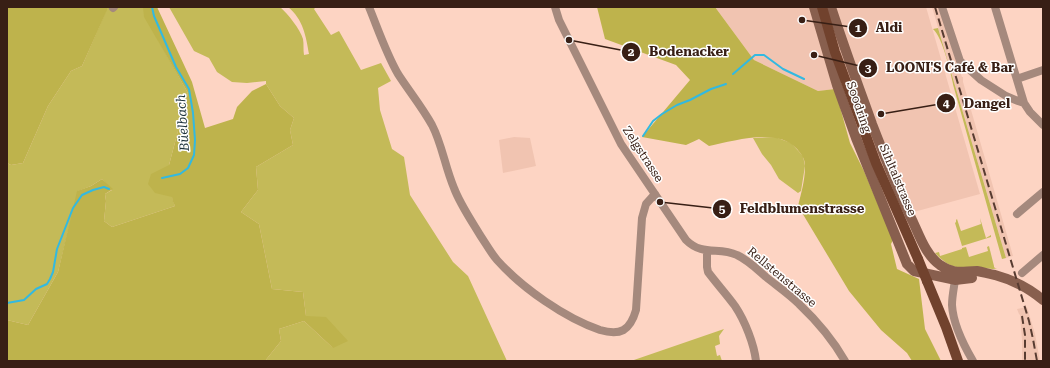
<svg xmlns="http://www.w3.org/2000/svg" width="1050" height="368" viewBox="0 0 1050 368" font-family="'Roboto Serif',serif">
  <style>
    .built { fill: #f1c4b1 }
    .green { fill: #c4ba58 }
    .forest { fill: #beb34c }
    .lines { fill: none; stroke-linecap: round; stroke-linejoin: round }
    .stream { stroke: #32b9e1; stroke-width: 2 }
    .street { stroke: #a5897d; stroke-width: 8 }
    .secondary { stroke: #885f4e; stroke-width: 10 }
    .primary { stroke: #71422d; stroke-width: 10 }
    .rail { stroke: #583c31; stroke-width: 2; stroke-dasharray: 8 4; stroke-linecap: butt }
    .primary-bridge { stroke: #71422d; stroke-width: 10 }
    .labels { text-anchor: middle; stroke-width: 3; stroke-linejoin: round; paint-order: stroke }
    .street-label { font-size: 12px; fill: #381f15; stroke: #fff }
    .water-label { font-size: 13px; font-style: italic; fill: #1d323a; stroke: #fff }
    .leader { fill: none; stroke: #381f15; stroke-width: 1.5 }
    .callout-dot { fill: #381f15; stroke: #fff; stroke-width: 1.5 }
    .mark-label { font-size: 12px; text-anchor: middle; font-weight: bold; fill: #fff }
    .callout-label { font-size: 13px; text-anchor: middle; font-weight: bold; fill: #381f15; stroke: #fff; stroke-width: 3; stroke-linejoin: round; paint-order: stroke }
  </style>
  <rect width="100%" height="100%" fill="#fdd4c3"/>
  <path class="built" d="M 715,7 L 926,7 L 980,194 L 910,213 L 835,89 L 818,91 L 754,60 Z
    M 932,7 L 940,7 L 956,61 L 962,77 L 963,77 L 963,82 L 1013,256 L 1009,257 L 1006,258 Z
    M 514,137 L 530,138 L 536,166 L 503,173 L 499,140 Z
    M 1027,307 L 1035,334 L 1040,361 L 1022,361 L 1022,340 L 1020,315 L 1019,314 L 1017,309 Z"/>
  <path class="green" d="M 106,7 L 155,7 L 158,40 L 188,93 L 169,165 L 173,201 L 175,206 L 112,227 L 104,221 L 106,201 L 105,194 L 112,190 L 102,179 L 91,186 L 78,191 L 58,272 L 28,325 L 7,320 L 7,163 L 11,165 L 23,163 L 48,106 L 71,71 L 82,66 L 106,11 Z
    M 169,7 L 280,7 C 288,14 300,29 303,39 C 304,44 303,50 304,55 L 309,54 C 306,36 303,19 288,7 L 316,7 L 314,9 L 331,35 L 339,31 L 361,70 L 381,63 L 391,81 L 378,88 L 380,110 L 392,149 L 404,157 L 410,195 L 453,262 L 468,276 L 507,361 L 265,361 L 281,341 L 279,329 L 304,321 L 333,348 L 306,316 L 303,292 L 272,289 L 259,224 L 241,212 L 258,190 L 256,167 L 293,145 L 290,130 L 294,118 L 280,106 L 266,84 L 266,81 L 247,83 L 232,82 L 217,72 L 209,58 L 194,51 Z
    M 938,28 L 1006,258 L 1002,259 L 954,88 C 951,74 943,38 933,29 Z
    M 775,137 L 791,143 L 803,156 L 805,166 L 801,191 L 798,193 L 779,179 L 771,165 L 762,154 L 753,138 Z
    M 980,218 L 986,238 L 991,235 L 991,237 L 962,246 L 955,223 L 956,222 L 956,220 L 957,219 L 961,231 L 981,224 Z
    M 989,246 L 994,266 L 994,267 L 995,268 L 997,268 C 992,270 989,268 984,268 C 960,266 954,273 935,253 L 939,252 L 940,256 L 962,249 L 962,248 L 966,247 L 969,257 L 988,251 L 987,247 Z
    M 724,329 L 719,336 L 720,344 L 715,346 L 717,356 L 720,355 L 722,361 L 631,361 Z"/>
  <path class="forest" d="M 7,7 L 107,7 L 107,10 L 82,66 L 71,71 L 48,106 L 23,163 L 11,165 L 7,163 Z
    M 143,7 L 157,7 L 192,82 L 205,128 L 233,119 L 237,107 L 252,91 L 266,84 L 280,106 L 294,118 L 290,130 L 293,145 L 256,167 L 258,190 L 241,212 L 259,224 L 272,289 L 303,292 L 306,316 L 326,317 L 348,341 L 333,348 L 304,321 L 279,329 L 281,341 L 265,361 L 7,361 L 7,320 L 28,325 L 58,272 L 77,191 L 91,186 L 102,179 L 113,189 L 105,194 L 106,201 L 104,221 L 112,227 L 175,206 L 173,202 L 172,197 L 155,193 L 148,184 L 151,174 L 169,165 L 188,93 L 144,17 Z
    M 597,7 L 715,7 L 754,60 L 818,91 L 835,89 L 850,143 L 864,171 L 893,240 L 891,244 L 897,269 L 919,279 L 925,329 L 941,361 L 912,361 L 907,353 L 881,330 L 849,291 L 798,206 C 801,194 805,180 805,167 C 805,158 802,155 797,149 C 777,127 734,141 709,146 L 699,139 L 686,145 L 642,137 L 690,80 L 676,65 L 605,39 Z"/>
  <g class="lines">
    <path class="stream" d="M 152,7 L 154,16 L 176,67 L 189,89 L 193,113 L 195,140 L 194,155 L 188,168 L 180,174 L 162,178
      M 733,74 L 755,55 L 764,55 L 783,69 L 804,79
      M 643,136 L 653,121 L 662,114 L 677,105 L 690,100 L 711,89 L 726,84
      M 7,303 L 24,300 L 36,289 L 47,284 L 50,279 L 53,272 L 57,249 L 73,208 L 82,195 L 93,190 L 104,187 L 109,189"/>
    <path class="street" d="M 369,7 C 378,29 386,53 398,74 C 409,91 422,107 432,125 C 442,144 445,167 454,188 C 460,204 471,220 480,235 C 486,244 491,253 497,260 C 522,288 565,318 600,330 C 620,336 630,331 636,310 L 642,218 L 646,204 L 655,194
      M 555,7 L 559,20 L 621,144 L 686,240 C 703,257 719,246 737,255 C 748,260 757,269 766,277 C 777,286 789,294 799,304 C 817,321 833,340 845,361
      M 942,7 L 960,61 L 981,80 L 1006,96 L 1018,101 L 1024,103
      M 995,7 L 1024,103 L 1030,112 L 1043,125
      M 113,8 L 114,7
      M 1017,79 L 1043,70
      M 1017,214 L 1043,192
      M 707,251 L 707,267 L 708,272 C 717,284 727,295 735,306 C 745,321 754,344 756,361
      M 1022,273 L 1043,255
      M 955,280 C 954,288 952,296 952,305 C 953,324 963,344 973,361"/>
    <path class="secondary" d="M 814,7 L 837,85 L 856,138 L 907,264 L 914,271 L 942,277 L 955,280 L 972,278
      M 831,7 C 844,47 858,85 872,124 C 885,157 897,190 913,222 C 920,237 926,255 940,265 C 955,275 962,271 977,271 C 983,272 989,274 995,275 C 1013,280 1029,288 1043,300"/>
    <path class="primary" d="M 822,7 L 835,52 L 876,163 L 918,259
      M 927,281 L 946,327 L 958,361"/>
    <path class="rail" d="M 935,7 L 1029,321 L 1033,339 L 1037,361
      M 1022,316 L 1025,335 L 1025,361"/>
    <path class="primary-bridge" d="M 918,259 L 927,281"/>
  </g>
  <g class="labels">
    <g class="street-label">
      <text transform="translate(859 107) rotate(71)" y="4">Soodring</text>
      <text transform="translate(643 154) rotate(57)" y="4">Zelgstrasse</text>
      <text transform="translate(898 180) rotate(67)" y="4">Sihltalstrasse</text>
      <text transform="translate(782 277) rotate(40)" y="4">Rellstenstrasse</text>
    </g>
    <g class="water-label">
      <text transform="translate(182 123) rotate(-94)" y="5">Büelbach</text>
    </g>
  </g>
  <path class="leader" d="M802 20L858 28M569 40L631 52M814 55L868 68M881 114L946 103M660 202L722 209"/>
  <g class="callout-dot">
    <circle cx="802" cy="20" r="4"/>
    <circle cx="569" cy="40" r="4"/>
    <circle cx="814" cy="55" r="4"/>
    <circle cx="881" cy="114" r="4"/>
    <circle cx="660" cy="202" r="4"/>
    <circle cx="858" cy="28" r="10"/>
    <circle cx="631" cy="52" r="10"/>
    <circle cx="868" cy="68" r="10"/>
    <circle cx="946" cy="103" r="10"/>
    <circle cx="722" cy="209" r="10"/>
  </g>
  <g class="mark-label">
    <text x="858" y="32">1</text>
    <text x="631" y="56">2</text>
    <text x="868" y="72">3</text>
    <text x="946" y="107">4</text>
    <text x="722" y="213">5</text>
  </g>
  <g class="callout-label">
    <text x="889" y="32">Aldi</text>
    <text x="689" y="56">Bodenacker</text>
    <text x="950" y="72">LOONI'S Café &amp; Bar</text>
    <text x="987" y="108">Dangel</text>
    <text x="802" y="213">Feldblumenstrasse</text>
  </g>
  <rect width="1050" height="368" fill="none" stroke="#381f15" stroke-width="16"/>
</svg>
